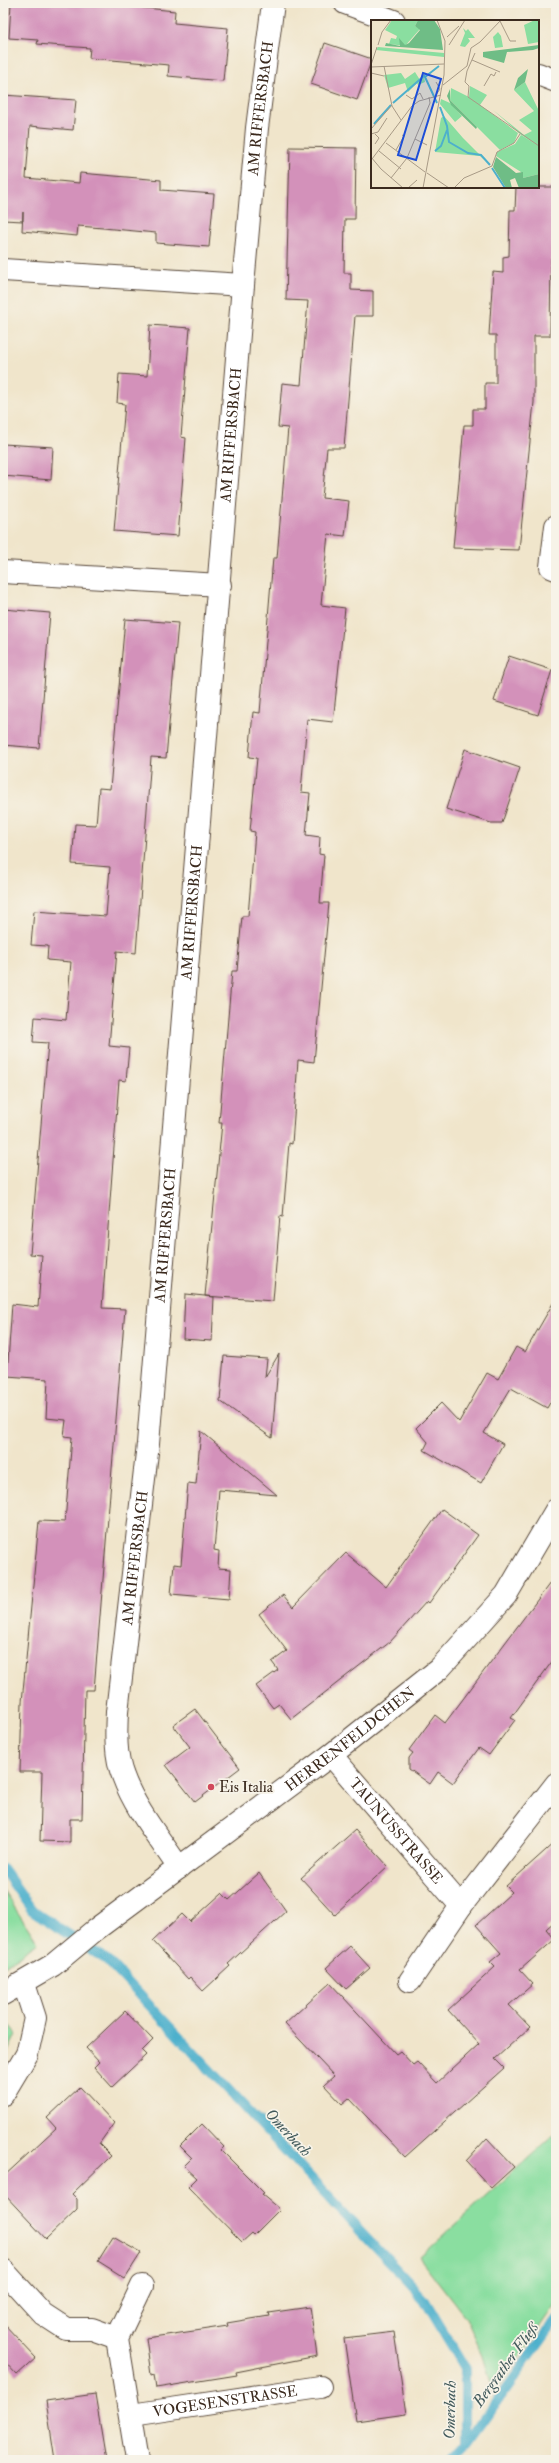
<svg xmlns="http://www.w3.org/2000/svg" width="559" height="2463" viewBox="0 0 559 2463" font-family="'IM FELL Double Pica',serif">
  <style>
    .green { fill: #8adea0; stroke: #62845f }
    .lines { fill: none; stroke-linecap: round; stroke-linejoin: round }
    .stream { stroke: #4db0cc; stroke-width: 10 }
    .building { fill: #d391ba }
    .minor-casing { stroke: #564638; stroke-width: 24 }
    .minor { stroke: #fff; stroke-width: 22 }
    .poi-dot { fill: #d1495b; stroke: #f7f3e8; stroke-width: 1.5 }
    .labels { text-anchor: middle; stroke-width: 3.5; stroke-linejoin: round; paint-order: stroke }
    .street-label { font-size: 15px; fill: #3b2a1e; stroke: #f7f3e8 }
    .poi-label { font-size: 15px; fill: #3b2a1e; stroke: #f7f3e8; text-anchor: start }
    .water-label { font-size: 16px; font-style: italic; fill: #41595b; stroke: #f7f3e8 }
    .inset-river { fill: none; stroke: #4db0cc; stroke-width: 2 }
    .inset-road { fill: none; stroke: #a89a86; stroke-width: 1 }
    .view { fill: #1d4ed8; fill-opacity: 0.15; stroke: #1d4ed8; stroke-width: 2 }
    .inset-edge { fill: none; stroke: #3b2a1e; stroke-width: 2 }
  </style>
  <rect width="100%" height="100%" fill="#f7f3e8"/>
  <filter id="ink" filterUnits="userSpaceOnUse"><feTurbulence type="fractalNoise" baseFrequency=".025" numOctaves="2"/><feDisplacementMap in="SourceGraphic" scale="8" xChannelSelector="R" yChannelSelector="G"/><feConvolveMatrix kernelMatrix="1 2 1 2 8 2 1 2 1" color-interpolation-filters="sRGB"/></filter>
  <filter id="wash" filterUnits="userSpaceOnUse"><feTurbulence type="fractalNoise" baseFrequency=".012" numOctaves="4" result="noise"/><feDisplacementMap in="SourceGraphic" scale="16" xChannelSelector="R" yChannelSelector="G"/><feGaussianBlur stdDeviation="0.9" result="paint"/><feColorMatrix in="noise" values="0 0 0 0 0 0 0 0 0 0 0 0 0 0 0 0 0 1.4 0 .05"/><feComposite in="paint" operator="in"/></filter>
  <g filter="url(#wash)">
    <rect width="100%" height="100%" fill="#f0e5cb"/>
    <path class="green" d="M 3,1890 L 38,1943 L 3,1967 Z
      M 4,2023 L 11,2026 L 16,2035 L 3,2061 Z
      M 556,2133 L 556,2303 L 494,2393 L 483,2356 L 466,2318 L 419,2257 Z"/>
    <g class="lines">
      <path class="stream" d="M 3,1869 L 32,1910 L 108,1961 L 424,2299 L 465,2368 L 465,2446 L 452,2460
        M 465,2446 L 556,2320"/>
    </g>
    <g id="blocks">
      <path class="building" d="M 11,3 L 96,3 L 175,11 L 174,23 L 228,28 L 223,81 L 168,76 L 169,65 L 89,58 L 90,48 L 37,44 L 38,40 L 9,38 Z
        M 325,43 L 372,59 L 357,100 L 311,84 Z
        M 3,95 L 76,100 L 73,130 L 30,126 L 26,178 L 79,183 L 80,173 L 161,180 L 161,190 L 214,194 L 209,247 L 156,243 L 156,233 L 103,228 L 78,226 L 77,236 L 22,231 L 23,212 L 23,221 L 3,220 Z
        M 290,147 L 356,148 L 355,219 L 345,219 L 344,273 L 351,273 L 351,290 L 373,291 L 373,316 L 355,316 L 344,448 L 327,448 L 322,498 L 349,501 L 345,536 L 328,534 L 321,605 L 345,608 L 333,722 L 307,719 L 301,792 L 310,793 L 306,835 L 320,837 L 319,854 L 324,855 L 320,903 L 329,903 L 314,1062 L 298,1060 L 292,1144 L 289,1143 L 283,1217 L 280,1216 L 273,1301 L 205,1296 L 222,1123 L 219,1123 L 232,971 L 237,971 L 242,916 L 248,916 L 255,832 L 250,831 L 257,758 L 249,757 L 253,712 L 260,713 L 273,558 L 277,558 L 288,428 L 278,427 L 282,383 L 301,385 L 308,301 L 286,300 Z
        M 516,187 L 556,187 L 556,258 L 551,258 L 550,336 L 534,336 L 534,402 L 519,550 L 453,548 L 464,425 L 473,425 L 473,409 L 485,409 L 485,383 L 496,383 L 496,335 L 489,335 L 493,272 L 503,273 L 503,257 L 509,256 L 510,210 L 515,210 Z
        M 150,325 L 190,328 L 181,437 L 186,438 L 178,536 L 114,531 L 125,404 L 117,403 L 119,374 L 147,376 Z
        M 3,444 L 53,447 L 51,480 L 3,476 Z
        M 3,609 L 50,613 L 39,748 L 3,745 Z
        M 125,619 L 178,623 L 166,758 L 151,757 L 136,953 L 117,951 L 109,1046 L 129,1048 L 126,1081 L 119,1080 L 102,1308 L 125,1309 L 94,1690 L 85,1690 L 82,1819 L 70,1819 L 70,1842 L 40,1841 L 42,1772 L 20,1772 L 22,1702 L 39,1521 L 65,1522 L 72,1437 L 64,1436 L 66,1420 L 46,1418 L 48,1379 L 7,1376 L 12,1304 L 38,1307 L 42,1255 L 30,1254 L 48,1043 L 33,1042 L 35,1017 L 66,1020 L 71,962 L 47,960 L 48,946 L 31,945 L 34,911 L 106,916 L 110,867 L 72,864 L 75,824 L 96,825 L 99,788 L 110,789 Z
        M 509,656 L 552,670 L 538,715 L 494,701 Z
        M 465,749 L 520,768 L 502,823 L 491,823 L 446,809 Z
        M 185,1294 L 214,1297 L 212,1341 L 183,1339 Z
        M 556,1298 L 556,1392 L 547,1408 L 511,1388 L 484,1433 L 503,1444 L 481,1483 L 424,1450 L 428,1442 L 416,1428 L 441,1403 L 459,1422 L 487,1373 L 498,1379 L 516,1347 L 525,1352 Z
        M 279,1354 L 272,1438 L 220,1401 L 224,1356 L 267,1359 L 265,1377 Z
        M 201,1431 L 277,1495 L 219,1490 L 214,1550 L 219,1551 L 218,1568 L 231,1569 L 229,1599 L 171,1594 L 174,1564 L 181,1565 L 188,1483 L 196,1484 Z
        M 442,1509 L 478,1535 L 429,1603 L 427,1601 L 390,1642 L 291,1719 L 279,1704 L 273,1708 L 256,1686 L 278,1670 L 272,1662 L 287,1651 L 259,1614 L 283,1595 L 293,1607 L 346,1553 L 386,1587 Z
        M 556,1575 L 556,1656 L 511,1718 L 515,1720 L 489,1755 L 479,1748 L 453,1783 L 438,1772 L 430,1784 L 409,1769 L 409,1758 L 413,1753 L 409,1750 L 435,1715 L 445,1723 Z
        M 195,1709 L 240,1768 L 195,1802 L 166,1765 L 190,1747 L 173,1725 Z
        M 355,1830 L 388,1866 L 335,1915 L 301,1878 Z
        M 556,1841 L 556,1920 L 546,1929 L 555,1939 L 520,1970 L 533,1984 L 509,2005 L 530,2027 L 495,2059 L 504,2068 L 405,2157 L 349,2098 L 342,2104 L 324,2085 L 334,2076 L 285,2024 L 330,1983 L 396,2054 L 400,2051 L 413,2065 L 417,2062 L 437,2083 L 479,2044 L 448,2010 L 495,1967 L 490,1962 L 501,1953 L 476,1925 L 512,1892 L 506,1886 Z
        M 259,1873 L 286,1911 L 228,1964 L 230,1966 L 203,1991 L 190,1977 L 188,1979 L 153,1941 L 182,1914 L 190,1922 L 222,1893 L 229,1900 Z
        M 350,1946 L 370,1968 L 346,1989 L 326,1968 Z
        M 125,2011 L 153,2040 L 142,2051 L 146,2055 L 112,2087 L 94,2067 L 99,2062 L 86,2048 Z
        M 80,2087 L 114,2123 L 99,2144 L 111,2156 L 72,2194 L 77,2199 L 77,2209 L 46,2239 L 3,2193 L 3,2177 L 56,2128 L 47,2118 Z
        M 202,2124 L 224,2147 L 221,2150 L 264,2193 L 262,2194 L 280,2209 L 254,2235 L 252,2233 L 242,2242 L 188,2187 L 197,2178 L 184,2166 L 192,2158 L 180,2146 Z
        M 487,2138 L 514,2167 L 491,2188 L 466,2161 Z
        M 113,2237 L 141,2253 L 125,2278 L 98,2261 Z
        M 310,2307 L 317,2356 L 236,2372 L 237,2375 L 156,2388 L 154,2374 L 151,2375 L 146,2338 L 228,2326 L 227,2323 L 269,2316 L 268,2313 Z
        M 3,2323 L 36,2358 L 17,2375 L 3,2360 Z
        M 394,2332 L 406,2414 L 356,2421 L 344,2338 Z
        M 95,2394 L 106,2460 L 55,2460 L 46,2401 Z"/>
    </g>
  </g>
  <g filter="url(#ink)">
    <use href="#blocks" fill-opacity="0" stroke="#564638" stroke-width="1"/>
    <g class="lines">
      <defs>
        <g id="minor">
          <path d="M 345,3 L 394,21"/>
          <path d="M 538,74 L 556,81"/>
          <path d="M 3,270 L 243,285"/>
          <path d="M 556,526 L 551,567 L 556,569"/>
          <path d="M 3,572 L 220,585"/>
          <path id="s1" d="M 331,1755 L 461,1906 L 556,1784"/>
          <path id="s2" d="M 179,1868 C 160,1839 135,1809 123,1776 C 115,1756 116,1733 117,1712 L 148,1444 L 243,285 L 257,128 L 273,3"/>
          <path d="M 410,1981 L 461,1906"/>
          <path id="s3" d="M 3,1994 L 53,1965 L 95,1930 L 331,1755 L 439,1669 L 506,1595 L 556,1510"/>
          <path d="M 3,2094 L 27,2054 L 35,2018 L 24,1984"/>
          <path d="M 3,2270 L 43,2314 L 66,2329 L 92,2329 L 117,2338"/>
          <path id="s4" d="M 131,2415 L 320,2387"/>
          <path d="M 137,2460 L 117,2338 L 142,2286"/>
        </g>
      </defs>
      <use href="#minor" class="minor-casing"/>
      <use href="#minor" class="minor"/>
    </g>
  </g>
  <circle class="poi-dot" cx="211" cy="1787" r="4"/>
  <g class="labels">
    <g class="street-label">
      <text dy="5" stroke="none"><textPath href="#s2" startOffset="1783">AM RIFFERSBACH</textPath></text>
      <text dy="5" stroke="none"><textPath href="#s2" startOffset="1455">AM RIFFERSBACH</textPath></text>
      <text dy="5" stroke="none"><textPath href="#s2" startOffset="976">AM RIFFERSBACH</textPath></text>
      <text dy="5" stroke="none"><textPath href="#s2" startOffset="652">AM RIFFERSBACH</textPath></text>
      <text dy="5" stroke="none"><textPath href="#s2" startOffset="328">AM RIFFERSBACH</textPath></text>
      <text dy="5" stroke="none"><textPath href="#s3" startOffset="431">HERRENFELDCHEN</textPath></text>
      <text dy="5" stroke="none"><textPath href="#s1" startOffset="100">TAUNUSSTRASSE</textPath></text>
      <text dy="5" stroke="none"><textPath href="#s4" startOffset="95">VOGESENSTRASSE</textPath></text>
    </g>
    <g class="poi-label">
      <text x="219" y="1792">Eis Italia</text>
    </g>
    <g class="water-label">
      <text transform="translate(289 2132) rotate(47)" y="6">Omerbach</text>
      <text transform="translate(505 2364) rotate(-54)" y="6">Bergrather Fließ</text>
      <text transform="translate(449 2410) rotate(-89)" y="6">Omerbach</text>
    </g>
  </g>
  <g transform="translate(371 20)">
    <rect width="168" height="168" fill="#f0e5cb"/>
    <path d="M 21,0 L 47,0 L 44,6 L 49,9 L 34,26 L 18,24 L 20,18 L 25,19 L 26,16 L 14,10 ZM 164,0 L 168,0 L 168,22 L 157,24 L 153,5 ZM 92,8 L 95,11 L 97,9 L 104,18 L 97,18 L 99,21 L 94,27 L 89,26 L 94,13 ZM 127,12 L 130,16 L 132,27 L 124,28 L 122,17 ZM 7,27 L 73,33 L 73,37 L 5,30 ZM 44,52 L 49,60 L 53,56 L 54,62 L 47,65 L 46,63 L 37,72 L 34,63 L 17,68 L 13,55 L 30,53 L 34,59 ZM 154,62 L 168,91 L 168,126 L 149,114 L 122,90 L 153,115 L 161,111 L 148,100 L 163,91 L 143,70 ZM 99,66 L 116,75 L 109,85 L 147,113 L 143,123 L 129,130 L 79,80 L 80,68 L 98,77 ZM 70,79 L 79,83 L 91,96 L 84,102 L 69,84 ZM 73,96 L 92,118 L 120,146 L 109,136 L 64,132 L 70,98 ZM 150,115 L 168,126 L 168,154 L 152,158 L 150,152 L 125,136 L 126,132 L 144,124 Z" fill="#8adea0"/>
    <path d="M 47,0 L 63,0 L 69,9 L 72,30 L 14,26 L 15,23 L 29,26 L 28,18 L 34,25 L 38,23 L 49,10 L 44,6 ZM 168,25 L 168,28 L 162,30 L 136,32 L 133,43 L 112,37 L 112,32 ZM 157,49 L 154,62 L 143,70 L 147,58 ZM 79,69 L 79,80 L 106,107 L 105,109 L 80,85 L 76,76 ZM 125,137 L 145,153 L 152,152 L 152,158 L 168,154 L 168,168 L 148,168 L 144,158 L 139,160 L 141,168 L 135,168 L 122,147 Z" fill="#6fbd86"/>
    <path class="inset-river" d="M 22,83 L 54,55M 66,83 L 54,57 L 68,46M 69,87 L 76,106 L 78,122 L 97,133 L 110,135 L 119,145M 3,104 L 20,85M 64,131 L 70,126 L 76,110M 121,148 L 134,168"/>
    <path class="inset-road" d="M 129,1 L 139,21 L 145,21M 76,17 L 88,6M 7,25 L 11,12 L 20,0M 78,25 L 94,0M 104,33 L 96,51 L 94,62 L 98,66 L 97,77 L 168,126M 101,40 L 129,52M 0,45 L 6,27M 13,46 L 21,86 L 30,100M 0,47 L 73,44M 0,53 L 13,56M 72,65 L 96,46 L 100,28 L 109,22 L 130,0M 113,66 L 120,54 L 123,56 L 125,52M 35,75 L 41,79 L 49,73 L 52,79M 65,75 L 69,69 L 65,62M 0,109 L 21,85M 0,114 L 7,112 L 16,98M 44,119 L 56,125M 15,123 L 54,152M 4,124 L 8,118 L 4,114M 25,130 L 33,116 L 31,115M 8,131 L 30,149M 0,137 L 10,149 L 32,168M 1,139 L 41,86 L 48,81 L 70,75M 56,153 L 78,168M 20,158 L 36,138 L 59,83 L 58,77M 37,168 L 46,160M 52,168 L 73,55 L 74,21 L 66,0M 83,168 L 93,158 L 121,146 L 126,132 L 143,123 L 149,114"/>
    <path class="view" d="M 52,53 L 70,59 L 45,140 L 27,135 Z"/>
    <rect width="168" height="168" class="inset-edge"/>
  </g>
  <rect width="559" height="2463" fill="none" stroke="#f7f3e8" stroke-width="16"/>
</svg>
